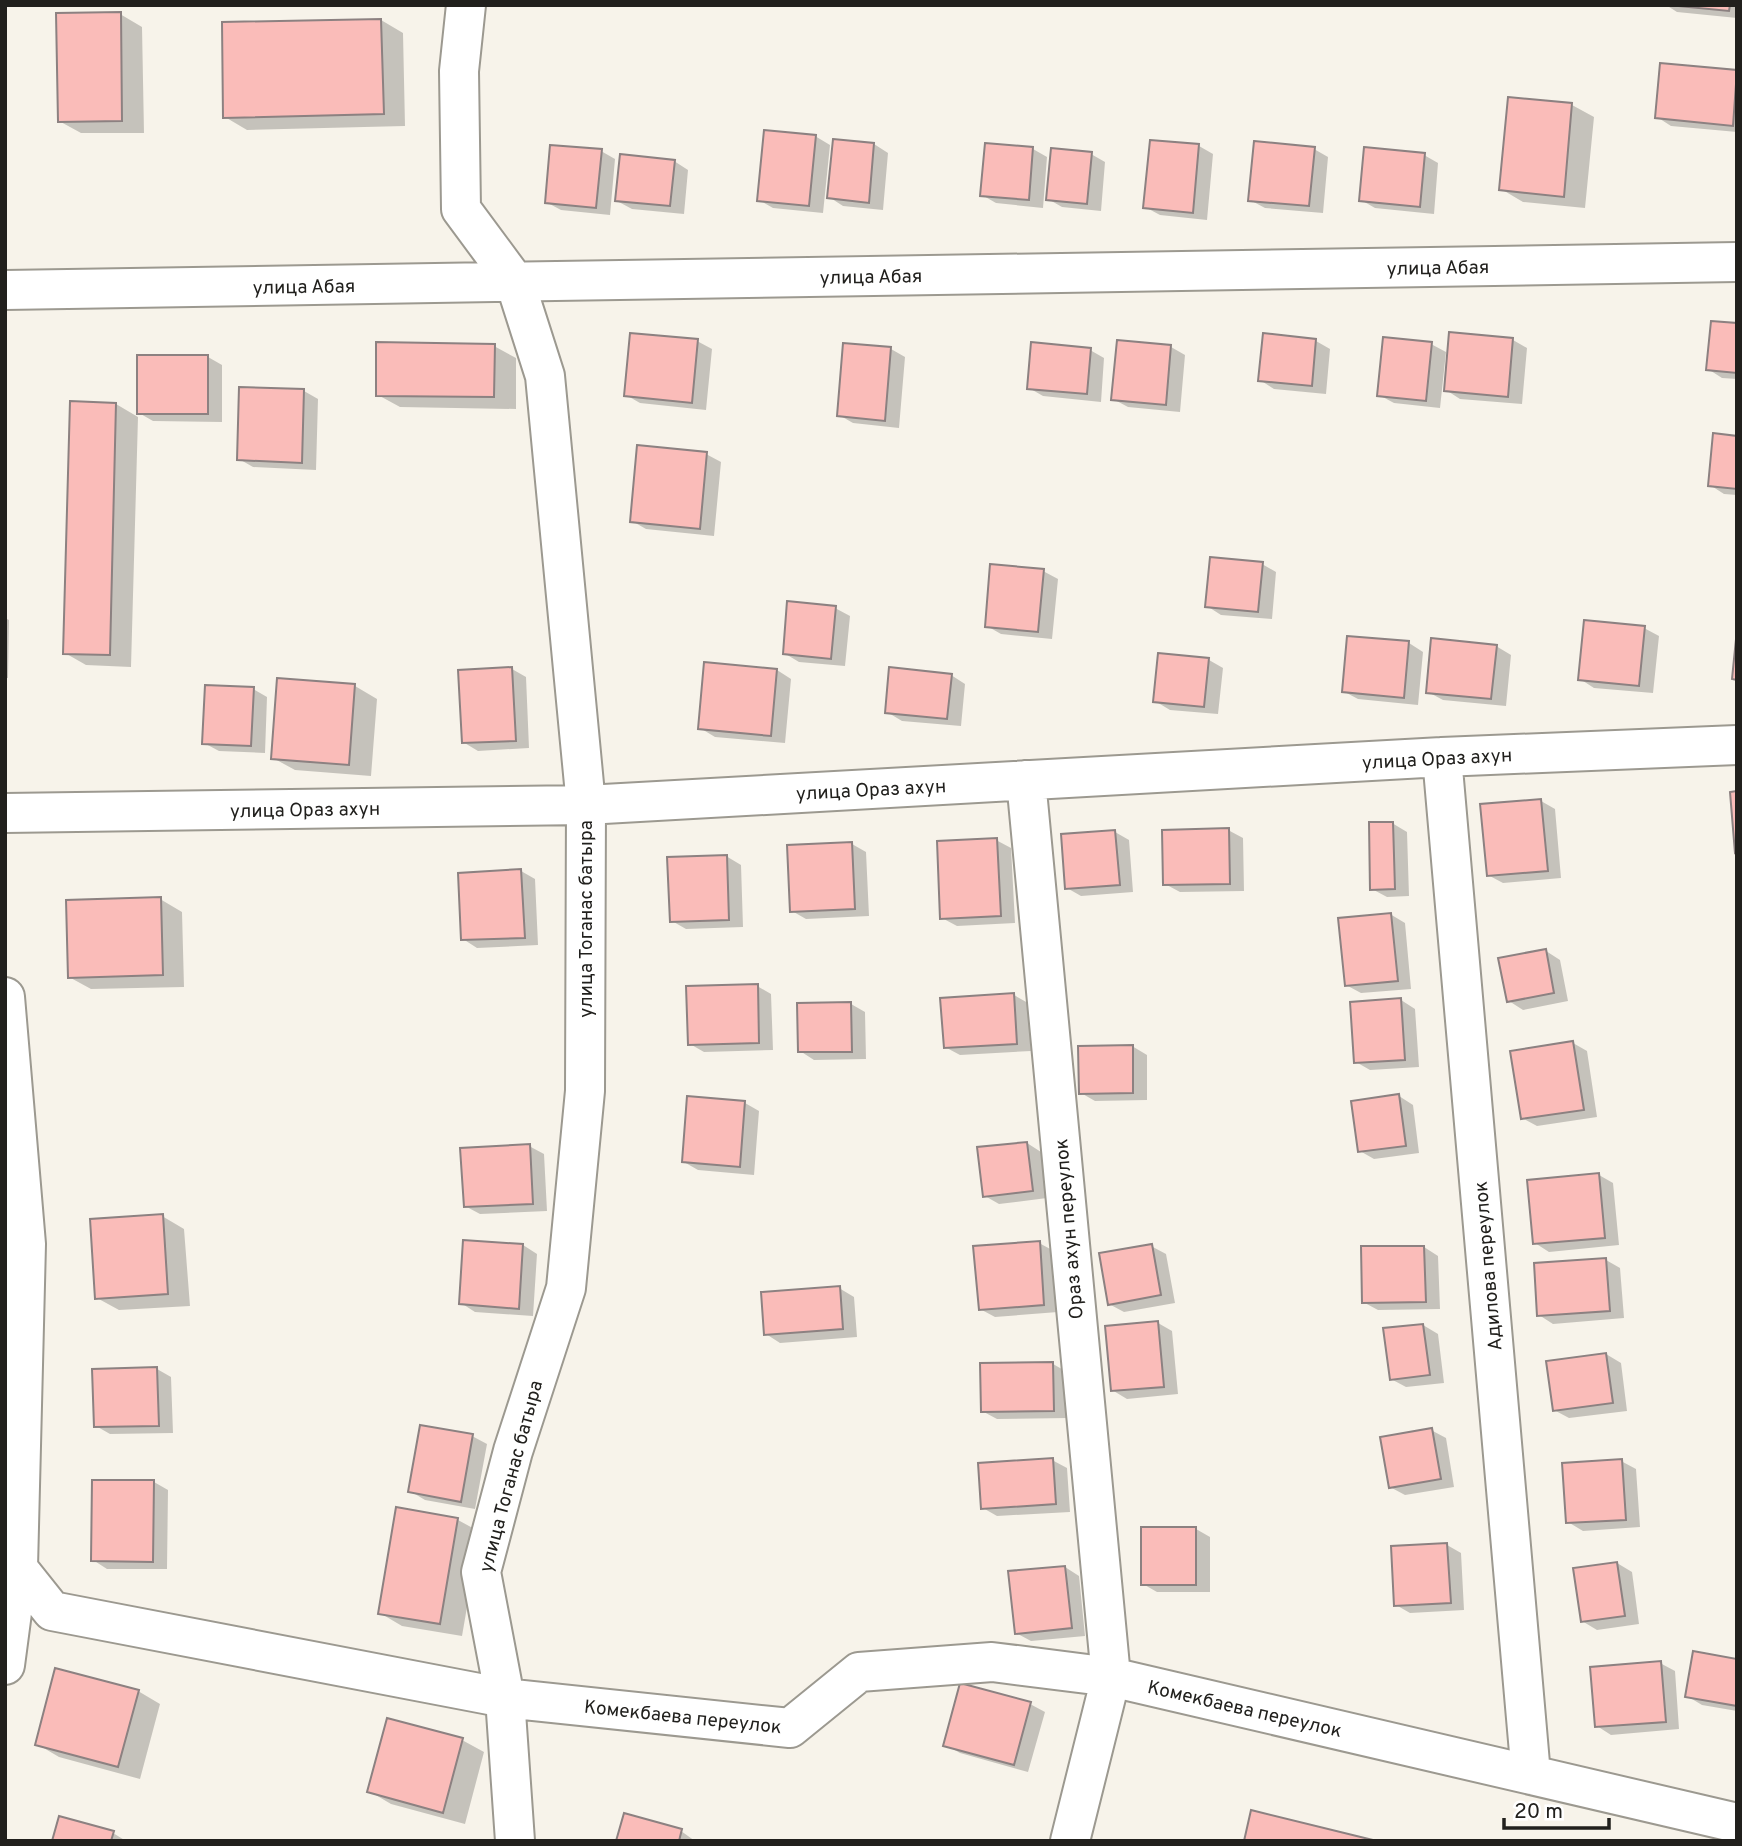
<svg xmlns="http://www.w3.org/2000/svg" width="1742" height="1846" viewBox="0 0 1742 1846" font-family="Overpass,sans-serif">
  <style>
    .shadow { fill: #0003 }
    .building { fill: #fabcb9; stroke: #8c8181; stroke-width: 2 }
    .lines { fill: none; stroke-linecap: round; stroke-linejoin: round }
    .minor-casing { stroke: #9c9990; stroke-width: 42 }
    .minor { stroke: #fff; stroke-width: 38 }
    .labels { text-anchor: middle; stroke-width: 5; stroke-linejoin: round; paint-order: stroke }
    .street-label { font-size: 19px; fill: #21201d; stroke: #fff }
  </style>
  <rect width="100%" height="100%" fill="#f7f3ea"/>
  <path class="shadow" d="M 1666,5 L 1737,5 L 1737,18 L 1677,12 Z
    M 120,14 L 142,27 L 144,133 L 81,133 L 59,121 Z
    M 381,20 L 403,33 L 405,126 L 247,130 L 225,117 Z
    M 1737,72 L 1737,132 L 1671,126 L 1657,117 Z
    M 1572,105 L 1594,117 L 1585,208 L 1523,202 L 1501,189 Z
    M 815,136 L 830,145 L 823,213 L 773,208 L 759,200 Z
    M 834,141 L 874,144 L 888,153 L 883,210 L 843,206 L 829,197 Z
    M 987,145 L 1033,149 L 1047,157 L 1043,208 L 996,203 L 982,195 Z
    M 1199,146 L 1213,154 L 1207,220 L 1160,215 L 1145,207 Z
    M 1314,149 L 1328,157 L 1323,213 L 1265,208 L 1250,200 Z
    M 601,151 L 615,159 L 610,215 L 561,210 L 546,202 Z
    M 1091,154 L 1105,162 L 1101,211 L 1062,207 L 1048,199 Z
    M 1424,155 L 1438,163 L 1434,214 L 1375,208 L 1361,200 Z
    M 674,161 L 688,170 L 684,214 L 632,209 L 617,201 Z
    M 1737,325 L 1737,379 L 1722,378 L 1708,369 Z
    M 1513,340 L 1527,348 L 1522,404 L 1460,399 L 1446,390 Z
    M 697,341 L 712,349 L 706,410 L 640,403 L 626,395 Z
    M 1316,341 L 1330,349 L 1326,394 L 1274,389 L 1260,380 Z
    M 1431,344 L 1446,352 L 1440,408 L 1394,403 L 1379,395 Z
    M 494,346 L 516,358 L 516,409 L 400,407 L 378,395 Z
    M 1171,347 L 1185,355 L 1180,412 L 1128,407 L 1113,399 Z
    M 891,349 L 905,357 L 899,428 L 853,423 L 839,415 Z
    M 1090,350 L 1104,358 L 1101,402 L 1043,396 L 1029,388 Z
    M 208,357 L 222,365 L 222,422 L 153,421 L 139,413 Z
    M 304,391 L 318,399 L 316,470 L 253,467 L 239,459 Z
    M 116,404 L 138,417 L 131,667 L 86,665 L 65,653 Z
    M 1737,437 L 1737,495 L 1724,494 L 1710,485 Z
    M 706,454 L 721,462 L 714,536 L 646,529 L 632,521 Z
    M 1262,564 L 1276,572 L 1272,619 L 1221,615 L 1207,606 Z
    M 1043,571 L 1058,579 L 1052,639 L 1001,634 L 987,626 Z
    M 835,608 L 850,616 L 845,666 L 799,662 L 784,653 Z
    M 5,618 L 9,620 L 8,678 L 5,678 Z
    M 1644,628 L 1659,636 L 1653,693 L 1594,688 L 1580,679 Z
    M 1409,643 L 1423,652 L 1418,705 L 1358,699 L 1343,691 Z
    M 1496,646 L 1511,655 L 1506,706 L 1443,700 L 1428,692 Z
    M 1209,660 L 1223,668 L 1218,714 L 1170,710 L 1155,701 Z
    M 512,669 L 526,677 L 529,748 L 478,751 L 463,742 Z
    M 777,670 L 791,679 L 785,743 L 715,737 L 700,728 Z
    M 951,675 L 965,684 L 961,726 L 902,721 L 887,712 Z
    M 355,686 L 377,699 L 371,776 L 295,770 L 273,758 Z
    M 253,689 L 267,697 L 265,753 L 219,751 L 204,743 Z
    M 1541,801 L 1555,809 L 1561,878 L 1503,883 L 1488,875 Z
    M 1392,823 L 1407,832 L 1409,896 L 1387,897 L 1372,889 Z
    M 1228,830 L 1243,838 L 1244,891 L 1180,892 L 1165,884 Z
    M 1115,832 L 1129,840 L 1133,892 L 1081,896 L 1067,888 Z
    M 996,840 L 1011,848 L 1015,923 L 957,926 L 942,918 Z
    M 852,844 L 866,852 L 869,916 L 806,919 L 792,911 Z
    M 726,856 L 741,865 L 743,927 L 686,929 L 672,921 Z
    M 521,871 L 535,879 L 538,945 L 477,948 L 463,939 Z
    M 160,899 L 182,912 L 184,987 L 91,989 L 69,977 Z
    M 1390,914 L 1405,923 L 1411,989 L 1361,993 L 1346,985 Z
    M 1546,951 L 1560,960 L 1568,1001 L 1523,1010 L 1509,1001 Z
    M 757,986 L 771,994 L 773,1050 L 704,1052 L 690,1044 Z
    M 1014,995 L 1028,1003 L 1031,1051 L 960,1055 L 945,1047 Z
    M 1401,1000 L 1415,1009 L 1419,1067 L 1370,1070 L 1356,1062 Z
    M 851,1004 L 865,1012 L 866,1059 L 814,1060 L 800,1051 Z
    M 1573,1043 L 1587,1051 L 1597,1117 L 1537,1126 L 1522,1118 Z
    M 1132,1046 L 1147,1055 L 1147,1100 L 1095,1101 L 1081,1093 Z
    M 1399,1096 L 1413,1105 L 1419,1153 L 1374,1159 L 1360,1151 Z
    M 745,1103 L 759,1111 L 754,1175 L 698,1170 L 684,1162 Z
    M 1027,1143 L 1041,1152 L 1047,1198 L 999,1204 L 985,1196 Z
    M 529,1146 L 544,1154 L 547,1211 L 480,1214 L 465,1206 Z
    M 1599,1175 L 1613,1183 L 1619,1245 L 1549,1252 L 1535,1243 Z
    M 162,1216 L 184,1229 L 190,1306 L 119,1310 L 97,1298 Z
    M 1039,1243 L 1054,1251 L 1058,1312 L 995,1317 L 980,1309 Z
    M 523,1245 L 537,1254 L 533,1316 L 475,1312 L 461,1303 Z
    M 1151,1246 L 1166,1254 L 1175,1303 L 1124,1312 L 1109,1304 Z
    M 1424,1247 L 1438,1256 L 1440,1309 L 1378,1310 L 1363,1302 Z
    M 1606,1260 L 1620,1268 L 1624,1318 L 1553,1324 L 1539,1315 Z
    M 839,1288 L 854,1297 L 857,1337 L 780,1343 L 766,1334 Z
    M 1158,1323 L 1172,1331 L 1178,1394 L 1127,1399 L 1112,1390 Z
    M 1423,1325 L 1438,1334 L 1444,1383 L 1406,1387 L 1391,1379 Z
    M 1606,1354 L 1621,1363 L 1627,1411 L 1569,1418 L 1554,1410 Z
    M 1053,1364 L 1067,1372 L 1068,1418 L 997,1419 L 982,1411 Z
    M 157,1369 L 171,1377 L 173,1433 L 110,1434 L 96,1426 Z
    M 1431,1430 L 1446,1438 L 1454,1487 L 1405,1495 L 1390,1487 Z
    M 472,1436 L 487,1444 L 475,1509 L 425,1500 L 410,1491 Z
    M 1052,1460 L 1067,1468 L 1070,1512 L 997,1516 L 983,1508 Z
    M 1621,1461 L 1636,1469 L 1640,1527 L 1583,1531 L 1568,1522 Z
    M 154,1482 L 168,1490 L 167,1569 L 107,1569 L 93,1560 Z
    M 397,1509 L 458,1520 L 480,1532 L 462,1636 L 402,1626 L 380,1613 Z
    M 1196,1529 L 1210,1537 L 1210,1592 L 1157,1592 L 1143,1584 Z
    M 1447,1545 L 1461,1553 L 1464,1610 L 1410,1613 L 1396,1605 Z
    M 1617,1563 L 1632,1572 L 1639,1624 L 1597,1630 L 1582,1621 Z
    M 1065,1567 L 1079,1576 L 1085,1636 L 1031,1641 L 1016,1633 Z
    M 1737,1661 L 1737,1711 L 1702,1705 L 1687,1696 Z
    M 1660,1663 L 1675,1671 L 1679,1729 L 1611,1735 L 1597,1726 Z
    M 138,1691 L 160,1704 L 140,1779 L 59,1757 L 37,1744 Z
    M 1030,1704 L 1045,1712 L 1028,1772 L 960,1753 L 946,1745 Z
    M 462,1740 L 484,1752 L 465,1824 L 391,1804 L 369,1791 Z
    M 681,1831 L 695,1841 L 618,1841 Z
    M 113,1833 L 126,1841 L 54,1841 Z"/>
  <path class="building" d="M 1668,5 L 1730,5 L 1729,11 Z
    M 121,12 L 122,121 L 58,122 L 56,13 Z
    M 381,19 L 384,114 L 223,118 L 222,22 Z
    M 1660,63 L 1737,70 L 1733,126 L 1655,118 Z
    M 1508,97 L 1572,103 L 1564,197 L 1499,190 Z
    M 764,130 L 816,135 L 809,206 L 757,201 Z
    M 833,139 L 874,143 L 869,203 L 827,198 Z
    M 1150,140 L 1199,144 L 1193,213 L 1143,208 Z
    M 1254,141 L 1315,147 L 1309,206 L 1248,201 Z
    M 985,143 L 1033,147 L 1029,200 L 980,196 Z
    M 550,145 L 602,149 L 596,208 L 545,203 Z
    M 1364,147 L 1425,153 L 1420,207 L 1359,201 Z
    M 1051,148 L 1092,152 L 1087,204 L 1046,200 Z
    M 620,154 L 675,160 L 670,206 L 615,201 Z
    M 1711,321 L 1737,323 L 1737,373 L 1706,370 Z
    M 1449,332 L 1513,338 L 1508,397 L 1444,391 Z
    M 630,333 L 698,339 L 692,403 L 624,396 Z
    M 1263,333 L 1316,339 L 1312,386 L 1258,381 Z
    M 1383,337 L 1432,342 L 1426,401 L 1377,396 Z
    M 1117,340 L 1171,345 L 1166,405 L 1111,400 Z
    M 376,342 L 495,344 L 494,397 L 376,396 Z
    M 1031,342 L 1091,348 L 1087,394 L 1027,389 Z
    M 843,343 L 891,347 L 885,421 L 837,416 Z
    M 137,355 L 208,355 L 208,414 L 137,414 Z
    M 239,387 L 304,389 L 302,463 L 237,460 Z
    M 70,401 L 116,403 L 110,655 L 63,654 Z
    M 1713,433 L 1737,436 L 1737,489 L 1708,486 Z
    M 637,445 L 707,452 L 700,529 L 630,522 Z
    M 1210,557 L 1263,562 L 1258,612 L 1205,607 Z
    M 990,564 L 1044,569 L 1038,632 L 985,627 Z
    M 787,601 L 836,606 L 831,659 L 783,654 Z
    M 1584,620 L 1645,626 L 1639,686 L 1578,680 Z
    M 1737,629 L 1737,680 L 1732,679 Z
    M 1347,636 L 1409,641 L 1404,698 L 1342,692 Z
    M 1431,638 L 1497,645 L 1491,699 L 1426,693 Z
    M 1158,653 L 1209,658 L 1204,707 L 1153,702 Z
    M 704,662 L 777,669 L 771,736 L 698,729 Z
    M 512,667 L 516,741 L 462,743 L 458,670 Z
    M 889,667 L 952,674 L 947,719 L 885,713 Z
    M 277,678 L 355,684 L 349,765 L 271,759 Z
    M 205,685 L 254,687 L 251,746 L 202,744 Z
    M 1737,791 L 1737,852 L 1735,853 L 1730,792 Z
    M 1541,799 L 1548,871 L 1487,876 L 1480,804 Z
    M 1369,822 L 1393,822 L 1395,889 L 1370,890 Z
    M 1229,828 L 1230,884 L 1163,885 L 1162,830 Z
    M 1115,830 L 1120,885 L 1065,889 L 1061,834 Z
    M 997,838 L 1001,916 L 940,919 L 937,841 Z
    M 852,842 L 855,909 L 790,912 L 787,845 Z
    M 727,855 L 729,920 L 670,922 L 667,857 Z
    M 521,869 L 525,938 L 461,940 L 458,873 Z
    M 161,897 L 163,975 L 68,978 L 66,900 Z
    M 1391,913 L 1398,981 L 1345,986 L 1338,918 Z
    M 1546,949 L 1554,993 L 1507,1002 L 1498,958 Z
    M 758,984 L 759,1043 L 688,1045 L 686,986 Z
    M 1014,993 L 1017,1044 L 944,1048 L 940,998 Z
    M 1401,998 L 1405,1060 L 1354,1063 L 1350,1002 Z
    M 851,1002 L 852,1052 L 798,1052 L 797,1003 Z
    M 1573,1041 L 1584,1110 L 1521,1119 L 1510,1051 Z
    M 1133,1045 L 1133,1093 L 1079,1094 L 1078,1046 Z
    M 1399,1094 L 1406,1146 L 1358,1152 L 1351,1101 Z
    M 687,1096 L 745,1101 L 740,1167 L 682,1162 Z
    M 1027,1142 L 1033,1191 L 983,1197 L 977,1147 Z
    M 530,1144 L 533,1204 L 464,1207 L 460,1148 Z
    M 1599,1173 L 1605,1238 L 1533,1244 L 1527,1180 Z
    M 163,1214 L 168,1294 L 95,1299 L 90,1219 Z
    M 463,1240 L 523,1244 L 519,1309 L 459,1304 Z
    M 1040,1241 L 1044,1305 L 979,1310 L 973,1246 Z
    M 1152,1244 L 1161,1295 L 1108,1305 L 1099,1253 Z
    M 1361,1246 L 1424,1246 L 1426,1302 L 1362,1303 Z
    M 1606,1258 L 1610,1311 L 1537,1316 L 1534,1263 Z
    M 840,1286 L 843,1329 L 764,1335 L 761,1292 Z
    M 1158,1321 L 1164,1387 L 1111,1391 L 1105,1326 Z
    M 1423,1324 L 1430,1375 L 1390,1380 L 1383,1328 Z
    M 1606,1353 L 1613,1403 L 1553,1411 L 1546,1361 Z
    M 1053,1362 L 1054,1411 L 981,1412 L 980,1363 Z
    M 157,1367 L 159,1426 L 94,1427 L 92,1369 Z
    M 420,1425 L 473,1434 L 461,1502 L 408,1492 Z
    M 1432,1428 L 1441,1479 L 1389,1488 L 1380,1437 Z
    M 1053,1458 L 1056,1504 L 981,1509 L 978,1463 Z
    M 1622,1459 L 1626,1520 L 1566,1523 L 1562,1463 Z
    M 92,1480 L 154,1480 L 153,1562 L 91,1561 Z
    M 396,1507 L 458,1518 L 440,1624 L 378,1614 Z
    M 1141,1527 L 1196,1527 L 1196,1585 L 1141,1585 Z
    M 1447,1543 L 1451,1603 L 1394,1606 L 1391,1546 Z
    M 1617,1562 L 1625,1616 L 1581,1622 L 1573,1568 Z
    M 1065,1566 L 1072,1628 L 1015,1634 L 1008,1571 Z
    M 1693,1651 L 1737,1659 L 1737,1706 L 1685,1697 Z
    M 1661,1661 L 1666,1722 L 1595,1727 L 1590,1667 Z
    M 55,1668 L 139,1690 L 118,1767 L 35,1745 Z
    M 960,1683 L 1031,1702 L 1014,1765 L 943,1746 Z
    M 387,1718 L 463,1738 L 443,1813 L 367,1792 Z
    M 1251,1810 L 1377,1841 L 1244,1841 Z
    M 624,1813 L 682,1829 L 679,1841 L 616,1841 Z
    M 59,1816 L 114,1831 L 111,1841 L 52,1841 Z"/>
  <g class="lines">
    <defs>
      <path id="minor" d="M 466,5 L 459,71 L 461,209 L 515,282 L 545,376 L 586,805 L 585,1091 L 566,1288 L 513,1451 L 481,1572 L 505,1698 L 515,1841
        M 5,290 L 1737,262
        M 1442,757 L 1531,1775
        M 1026,780 L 1111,1677 L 1070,1841
        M 5,813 L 586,805 L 1442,757 L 1737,745
        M 5,997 L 26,1244 L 18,1567 L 5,1665
        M 5,1552 L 52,1611 L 505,1698 L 790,1728 L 859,1672 L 992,1662 L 1111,1677 L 1737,1823"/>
    </defs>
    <use href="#minor" class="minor-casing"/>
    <use href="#minor" class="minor"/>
  </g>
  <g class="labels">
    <g class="street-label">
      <text transform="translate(1438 267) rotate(-1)" y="7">улица Абая</text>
      <text transform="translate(871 276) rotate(-1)" y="7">улица Абая</text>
      <text transform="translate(304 286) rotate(-1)" y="7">улица Абая</text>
      <text transform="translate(1437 758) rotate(-3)" y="7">улица Ораз ахун</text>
      <text transform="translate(871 789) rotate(-3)" y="7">улица Ораз ахун</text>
      <text transform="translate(305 809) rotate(-1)" y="7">улица Ораз ахун</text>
      <text transform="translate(585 919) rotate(-90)" y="7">улица Тоганас батыра</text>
      <text transform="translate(1068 1229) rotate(-95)" y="7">Ораз ахун переулок</text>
      <text transform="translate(1487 1266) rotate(-95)" y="7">Адилова переулок</text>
      <text transform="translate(510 1476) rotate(-75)" y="7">улица Тоганас батыра</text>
      <text transform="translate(1245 1708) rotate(13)" y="7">Комекбаева переулок</text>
      <text transform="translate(683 1716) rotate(6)" y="7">Комекбаева переулок</text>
    </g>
  </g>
  <rect width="1742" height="1846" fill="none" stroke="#21201d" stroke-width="14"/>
  <path d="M1504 1818v10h105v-10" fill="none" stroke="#21201d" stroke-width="3.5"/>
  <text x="1514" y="1818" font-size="21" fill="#21201d" stroke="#ffffff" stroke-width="5" paint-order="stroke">20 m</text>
</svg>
